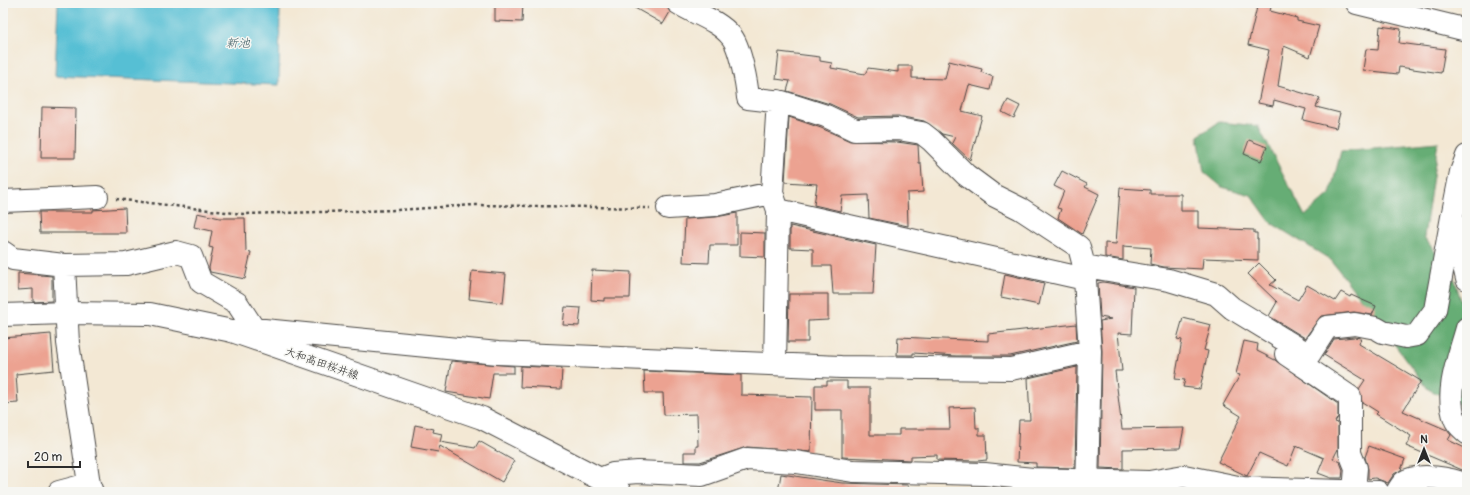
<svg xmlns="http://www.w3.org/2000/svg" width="1470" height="495" viewBox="0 0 1470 495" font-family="Pangolin,'Klee One',sans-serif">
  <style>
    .forest { fill: #66ad74; stroke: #486c50 }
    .water { fill: #57bfd4; stroke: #417580 }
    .building { fill: #eca291 }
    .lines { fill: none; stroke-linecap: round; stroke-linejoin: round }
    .minor-casing { stroke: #494744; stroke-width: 24 }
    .major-casing { stroke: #494744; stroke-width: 24 }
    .path { stroke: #494744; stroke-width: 2.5; stroke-dasharray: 3 3; stroke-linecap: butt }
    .minor { stroke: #fff; stroke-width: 22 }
    .major { stroke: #fff; stroke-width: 22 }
    .labels { text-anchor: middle; stroke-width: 3; stroke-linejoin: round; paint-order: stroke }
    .street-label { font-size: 11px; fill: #2b2b2b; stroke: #f6f6f2 }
    .water-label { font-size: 12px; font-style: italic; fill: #38575e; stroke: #f6f6f2 }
  </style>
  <rect width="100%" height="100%" fill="#f6f6f2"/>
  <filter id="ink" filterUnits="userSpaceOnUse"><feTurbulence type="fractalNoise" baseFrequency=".025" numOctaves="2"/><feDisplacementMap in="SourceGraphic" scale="8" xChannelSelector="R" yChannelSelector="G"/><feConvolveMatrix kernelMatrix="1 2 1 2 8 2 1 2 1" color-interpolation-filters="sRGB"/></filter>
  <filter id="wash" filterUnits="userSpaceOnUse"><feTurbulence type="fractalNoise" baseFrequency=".012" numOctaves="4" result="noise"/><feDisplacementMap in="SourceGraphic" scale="16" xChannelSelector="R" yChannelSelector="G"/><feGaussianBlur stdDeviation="0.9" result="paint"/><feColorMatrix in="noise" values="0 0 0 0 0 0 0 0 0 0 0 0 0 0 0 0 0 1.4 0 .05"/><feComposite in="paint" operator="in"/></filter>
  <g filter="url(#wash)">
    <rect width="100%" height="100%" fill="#f3e8d4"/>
    <path class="forest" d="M 1219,122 L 1258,126 L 1305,216 L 1330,194 L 1341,151 L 1438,142 L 1424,237 L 1454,277 L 1463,307 L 1467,308 L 1467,408 L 1428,389 L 1331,260 L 1271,223 L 1251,195 L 1222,187 L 1204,172 L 1198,136 Z"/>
    <path class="water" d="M 58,3 L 280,3 L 279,85 L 55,76 Z"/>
    <g id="blocks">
      <path class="building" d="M 495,3 L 523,3 L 522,22 L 495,21 Z
        M 626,3 L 662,3 L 666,5 L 670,12 L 663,24 Z
        M 1258,3 L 1272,3 L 1270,11 L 1297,18 L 1297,21 L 1319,26 L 1310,57 L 1284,46 L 1278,86 L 1320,98 L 1316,107 L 1340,113 L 1336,128 L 1303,120 L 1306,109 L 1274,100 L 1273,106 L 1258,103 L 1269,50 L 1248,45 Z
        M 1380,26 L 1401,29 L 1399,43 L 1445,49 L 1441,73 L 1399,67 L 1398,74 L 1363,70 L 1366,49 L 1378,50 Z
        M 779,52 L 820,57 L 820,61 L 832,63 L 831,68 L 865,74 L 868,68 L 898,72 L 898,66 L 912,66 L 912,78 L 945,79 L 949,61 L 982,69 L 981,72 L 993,77 L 990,90 L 969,85 L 962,111 L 982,116 L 970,160 L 952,143 L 955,137 L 942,134 L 924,121 L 898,116 L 858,117 L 830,104 L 787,91 L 790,81 L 776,79 Z
        M 1008,100 L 1020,106 L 1014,118 L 1002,112 Z
        M 42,107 L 76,108 L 75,158 L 41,158 Z
        M 789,117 L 821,128 L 850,141 L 897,142 L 918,145 L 919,163 L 921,163 L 923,192 L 907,193 L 908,226 L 869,218 L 868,195 L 842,196 L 840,211 L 814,205 L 817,184 L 785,182 Z
        M 1249,140 L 1267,147 L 1261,161 L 1244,154 Z
        M 1062,171 L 1087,184 L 1085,187 L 1099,194 L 1082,234 L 1058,218 L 1061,209 L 1057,208 L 1064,191 L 1054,186 Z
        M 1120,188 L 1150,190 L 1150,194 L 1181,194 L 1181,211 L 1198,211 L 1198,228 L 1254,230 L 1254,233 L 1257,233 L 1257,239 L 1258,239 L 1258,260 L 1203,258 L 1202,269 L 1164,267 L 1150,264 L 1151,248 L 1123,246 L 1123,260 L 1105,257 L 1105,243 L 1116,244 Z
        M 125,208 L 126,233 L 40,233 L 39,212 L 93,212 L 93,210 Z
        M 197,213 L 220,218 L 245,218 L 246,251 L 251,252 L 245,279 L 210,272 L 209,268 L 213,248 L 209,247 L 212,231 L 194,227 Z
        M 737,213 L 737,245 L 710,245 L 709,263 L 683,262 L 685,219 L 716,217 Z
        M 790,226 L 876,245 L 873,294 L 833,294 L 831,266 L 813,266 L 813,249 L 790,248 Z
        M 740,232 L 765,233 L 765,257 L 740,256 Z
        M 1259,263 L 1276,280 L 1270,285 L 1298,300 L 1307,285 L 1335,301 L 1341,292 L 1350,297 L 1351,295 L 1376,306 L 1372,315 L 1354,312 L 1321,316 L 1305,338 L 1269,316 L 1277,302 L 1248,274 Z
        M 592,270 L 631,272 L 630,298 L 604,298 L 604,301 L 591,300 Z
        M 472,271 L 506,274 L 503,303 L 469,299 Z
        M 18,273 L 52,276 L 52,301 L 33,302 L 33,289 L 18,290 Z
        M 1005,274 L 1044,283 L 1039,305 L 1001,297 Z
        M 1103,282 L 1134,287 L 1132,334 L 1118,333 L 1122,371 L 1115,371 L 1122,429 L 1184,428 L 1180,448 L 1123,449 L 1123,469 L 1100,468 L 1102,351 L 1100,321 L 1111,319 L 1100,317 L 1098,283 Z
        M 789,294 L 828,294 L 828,320 L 808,321 L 808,342 L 788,342 Z
        M 565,307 L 581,308 L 579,326 L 563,325 Z
        M 1183,318 L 1211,325 L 1204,350 L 1208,351 L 1200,389 L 1183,387 L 1185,380 L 1175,379 L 1182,340 L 1177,339 Z
        M 1076,324 L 1077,341 L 1010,356 L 956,356 L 913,353 L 913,355 L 897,355 L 898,337 L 988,341 L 988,334 Z
        M 51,334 L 54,370 L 16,374 L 18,403 L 3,404 L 3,338 Z
        M 1354,337 L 1361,338 L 1359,344 L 1421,381 L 1403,411 L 1447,430 L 1451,435 L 1448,440 L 1467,449 L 1467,472 L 1406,446 L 1411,436 L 1376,414 L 1378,412 L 1362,402 L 1359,389 L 1365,380 L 1324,355 L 1334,339 Z
        M 1244,341 L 1258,344 L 1257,351 L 1275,360 L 1338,404 L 1338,417 L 1335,422 L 1338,423 L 1338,449 L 1333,459 L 1340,462 L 1343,470 L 1342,478 L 1331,478 L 1318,473 L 1324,458 L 1296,446 L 1288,466 L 1259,453 L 1247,476 L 1218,462 L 1241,416 L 1223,405 L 1240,375 L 1236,374 Z
        M 451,361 L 514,366 L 514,373 L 493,373 L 489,399 L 446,392 Z
        M 521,366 L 562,368 L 561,389 L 520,387 Z
        M 1077,367 L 1075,468 L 1036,467 L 1036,463 L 1017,462 L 1019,420 L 1030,420 L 1028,378 Z
        M 644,371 L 741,375 L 741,395 L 812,397 L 811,452 L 747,447 L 700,462 L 684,462 L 684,452 L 696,452 L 696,446 L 698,446 L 697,414 L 664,415 L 663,393 L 645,393 Z
        M 827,381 L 847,381 L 847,388 L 870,388 L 870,435 L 899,435 L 899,429 L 950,429 L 949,408 L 975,407 L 976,428 L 979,428 L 979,435 L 986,435 L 987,460 L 977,461 L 937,460 L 937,455 L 911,456 L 911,460 L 842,457 L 842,410 L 815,410 L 815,385 L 827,385 Z
        M 415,425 L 434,429 L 433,432 L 442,434 L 440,442 L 475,448 L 479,441 L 514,461 L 502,482 L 440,446 L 438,452 L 411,447 Z
        M 1369,446 L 1405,459 L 1401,470 L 1394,474 L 1388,483 L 1375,478 L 1368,479 L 1368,469 L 1365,457 Z
        M 781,474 L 842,483 L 908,485 L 908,492 L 778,492 Z"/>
    </g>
  </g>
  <g filter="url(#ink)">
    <use href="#blocks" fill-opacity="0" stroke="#494744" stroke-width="1"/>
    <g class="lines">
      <defs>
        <path id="minor" d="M 678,3 C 695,14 718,20 731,36 C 740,46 747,84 748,98 L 782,102 L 826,116 L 855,130 L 898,129 L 922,133 L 931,140 L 966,175 L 993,195 L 1021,209 L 1079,247 L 1084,266 L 1090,351 L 1087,492
          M 1357,3 L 1467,30
          M 1467,156 L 1461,172 L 1452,217 L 1467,279
          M 3,201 L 97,197
          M 668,208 L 715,205 L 772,193
          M 778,210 L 1085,279
          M 3,252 L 13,259 L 64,265
          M 1084,266 L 1169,280 L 1216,294 L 1232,308 L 1309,355 L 1327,327 L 1355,324 L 1376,328 L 1383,332 L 1406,337 L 1417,335 L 1435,310 L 1452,217
          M 1467,328 C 1460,354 1444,392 1455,419 C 1457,425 1463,429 1467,433
          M 233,331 L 254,329 L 498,353 L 841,367 L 1011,369 L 1090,351
          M 1286,354 L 1350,397 L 1350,453 L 1356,468 L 1354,491
          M 775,364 L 778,210 L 772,193 L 778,101
          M 600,479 L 613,474 L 638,472 L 702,475 L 747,459 L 796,462 L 853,471 L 985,474 L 1033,479 L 1149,482 L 1184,476 L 1243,488 L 1378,492
          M 59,492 L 89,484
          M 92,492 L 89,484 L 68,343 L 64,265 L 126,264 L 176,252 L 191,256 L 201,282 L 237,303 L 254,329
          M 1397,492 C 1399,489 1402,483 1404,482 C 1419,472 1452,479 1467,485"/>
        <path id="major" d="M 3,315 L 65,313 L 150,314 L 232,331 L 482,418 L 600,479 L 620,492"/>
      </defs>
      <use href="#minor" class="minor-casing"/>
      <use href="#major" class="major-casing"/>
      <path class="path" d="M 116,199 L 243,214 L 398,210 L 474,205 L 650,208"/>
      <use href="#minor" class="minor"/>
      <use href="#major" class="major"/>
    </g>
  </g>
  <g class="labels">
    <g class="street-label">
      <text transform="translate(322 363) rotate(19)" y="4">大和高田桜井線</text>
    </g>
    <g class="water-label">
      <text x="238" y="47">新池</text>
    </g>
  </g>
  <rect width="1470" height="495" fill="none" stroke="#f6f6f2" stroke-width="16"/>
  <g transform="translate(1424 449)" stroke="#f6f6f2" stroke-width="3" paint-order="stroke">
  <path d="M0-3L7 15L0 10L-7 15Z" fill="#2b2b2b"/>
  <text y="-6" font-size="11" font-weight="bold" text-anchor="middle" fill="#2b2b2b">N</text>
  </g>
  <path d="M28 461v6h52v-6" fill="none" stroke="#2b2b2b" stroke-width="2"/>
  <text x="34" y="461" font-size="12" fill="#2b2b2b" stroke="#f6f6f2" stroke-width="3" paint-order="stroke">20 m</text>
</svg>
